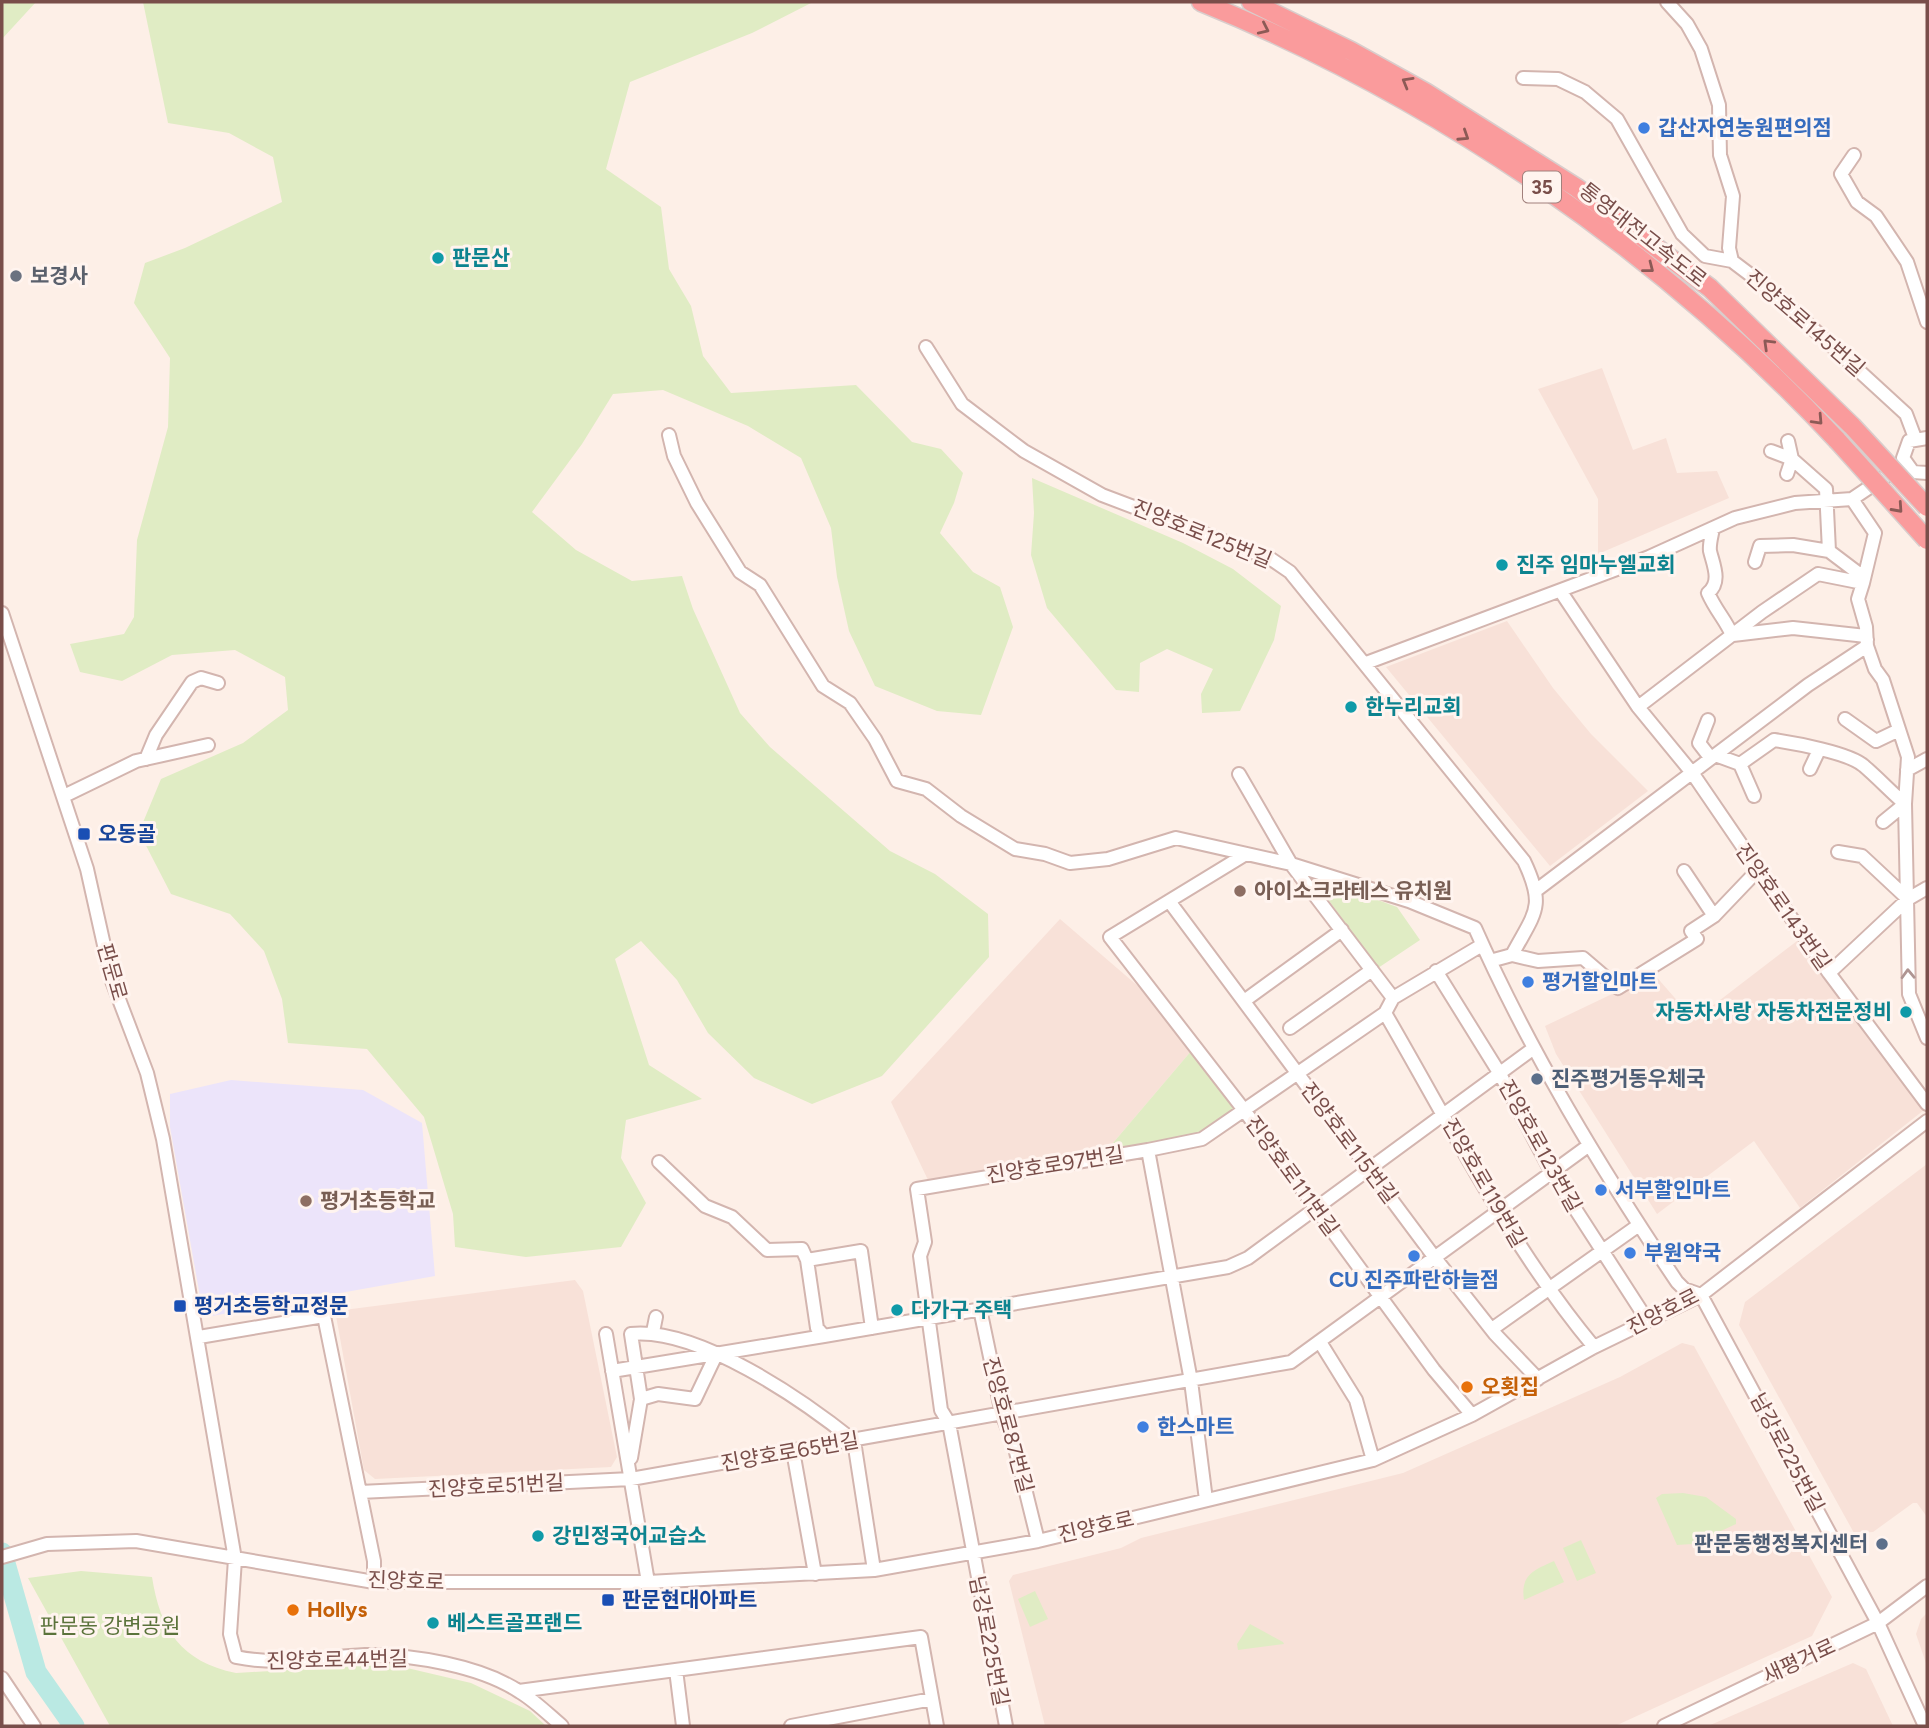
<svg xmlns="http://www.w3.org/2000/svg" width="1929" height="1728" viewBox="0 0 1929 1728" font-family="Figtree,'Noto Sans KR',sans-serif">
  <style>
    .residential { fill: #f8e1d8 }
    .education { fill: #ece4fa }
    .green { fill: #e0ecc4 }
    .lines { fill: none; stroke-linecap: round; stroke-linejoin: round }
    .river { stroke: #bae9e3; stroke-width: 21 }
    .minor-casing { stroke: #d3b5af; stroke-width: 16 }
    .highway-casing { stroke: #d9cdcc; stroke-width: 21 }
    .minor { stroke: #fff; stroke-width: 12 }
    .highway { stroke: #fa9b9c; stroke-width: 18 }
    .highway-bridge-casing { stroke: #d9cdcc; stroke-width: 21; stroke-linecap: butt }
    .highway-bridge { stroke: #fa9b9c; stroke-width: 18 }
    .oneway { stroke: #8c5a56 }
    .oneway2 { stroke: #af9592 }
    .shop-dot { fill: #3f7fe0; stroke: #fff4ef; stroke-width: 2.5 }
    .culture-dot { fill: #0f9aa8; stroke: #fff4ef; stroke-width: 2.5 }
    .worship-dot { fill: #6b7280; stroke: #fff4ef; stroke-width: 2.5 }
    .transit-dot { fill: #1a4fb4; stroke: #fff4ef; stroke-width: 2.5 }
    .education-dot { fill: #8d6e63; stroke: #fff4ef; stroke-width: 2.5 }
    .service-dot { fill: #5c6f8a; stroke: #fff4ef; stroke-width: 2.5 }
    .food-dot { fill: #e8710a; stroke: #fff4ef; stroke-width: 2.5 }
    .labels { text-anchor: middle; stroke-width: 6; stroke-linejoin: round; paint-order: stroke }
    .shield { fill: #fff4ef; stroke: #a1807c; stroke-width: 2 }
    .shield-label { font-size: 19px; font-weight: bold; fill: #794e4a }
    .shop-label { font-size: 21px; font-weight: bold; fill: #366cbe; stroke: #fff4ef; text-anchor: start }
    .street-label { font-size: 21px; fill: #794e4a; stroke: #fff4ef }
    .culture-label { font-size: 21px; font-weight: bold; fill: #0d838f; stroke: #fff4ef; text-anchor: start }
    .worship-label { font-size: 21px; font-weight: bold; fill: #5b616d; stroke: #fff4ef; text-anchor: start }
    .transit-label { font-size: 21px; font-weight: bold; fill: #164399; stroke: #fff4ef; text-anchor: start }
    .education-label { font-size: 21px; font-weight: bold; fill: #785e54; stroke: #fff4ef; text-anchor: start }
    .service-label { font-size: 21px; font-weight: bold; fill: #4e5e75; stroke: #fff4ef; text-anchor: start }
    .food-label { font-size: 21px; font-weight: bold; fill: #c56008; stroke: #fff4ef; text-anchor: start }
    .park-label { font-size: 21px; fill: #5b733b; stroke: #fff4ef }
  </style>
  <rect width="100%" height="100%" fill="#fdefe7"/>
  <path class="residential" d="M 1602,368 L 1633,450 L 1666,438 L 1677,473 L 1717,471 L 1729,498 L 1598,554 L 1598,499 L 1538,389 Z
    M 1507,621 L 1553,688 L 1591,734 L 1648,791 L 1550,866 L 1386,667 Z
    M 1060,919 L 1146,993 L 1192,1050 L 1107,1150 L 928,1180 L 891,1102 Z
    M 1797,941 L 1924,1110 L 1800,1208 L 1754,1141 L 1657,1214 L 1556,1054 L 1545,1026 L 1654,974 L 1694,1020 Z
    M 1927,1164 L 1927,1517 L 1917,1503 L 1913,1503 L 1873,1532 L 1854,1533 L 1739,1325 L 1745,1302 Z
    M 575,1280 L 583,1291 L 617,1457 L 611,1467 L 375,1479 L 364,1470 L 336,1316 L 344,1310 Z
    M 1682,1343 L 1694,1346 L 1832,1597 L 1812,1636 L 1615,1726 L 1045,1726 L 1009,1581 L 1013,1575 L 1121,1548 L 1141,1538 L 1403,1473 L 1620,1377 Z
    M 1927,1613 L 1927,1666 L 1916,1634 L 1921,1619 Z
    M 1853,1663 L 1866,1669 L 1893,1726 L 1708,1726 Z"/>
  <path class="education" d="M 231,1080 L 363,1090 L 422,1123 L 435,1276 L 212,1316 L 202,1308 L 170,1127 L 170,1094 Z"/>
  <path class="green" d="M 2,2 L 36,2 L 2,39 Z
    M 143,2 L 813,2 L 752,33 L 630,82 L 606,169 L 661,207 L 669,269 L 691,306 L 703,356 L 731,393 L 856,385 L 912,442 L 941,449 L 963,473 L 954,503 L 940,533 L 973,572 L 1000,587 L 1013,627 L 981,715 L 937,711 L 875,686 L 849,631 L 837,577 L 831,528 L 801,458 L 748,426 L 663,390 L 613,394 L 582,444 L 532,512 L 576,550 L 632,581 L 682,576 L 693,609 L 740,713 L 770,747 L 890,851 L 935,874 L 988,914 L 989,957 L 882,1076 L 812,1104 L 754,1078 L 708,1033 L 677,980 L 641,941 L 615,959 L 649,1065 L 702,1099 L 626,1120 L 621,1158 L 646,1203 L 621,1247 L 526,1257 L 455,1247 L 453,1214 L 424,1117 L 367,1049 L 288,1043 L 282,999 L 264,951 L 230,914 L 171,894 L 139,832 L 161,779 L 243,743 L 288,710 L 285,677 L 235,650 L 172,655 L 122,681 L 80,672 L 70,644 L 124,634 L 134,617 L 137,540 L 168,427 L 170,358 L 134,303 L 145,263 L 185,248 L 282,202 L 273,157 L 229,133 L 168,123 Z
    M 1032,478 L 1183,543 L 1233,569 L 1281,606 L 1274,640 L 1240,711 L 1202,713 L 1201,694 L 1213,669 L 1167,649 L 1140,663 L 1139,692 L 1116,690 L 1047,608 L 1031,555 L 1034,513 Z
    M 1326,881 L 1397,907 L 1420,940 L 1378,968 L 1322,891 Z
    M 1192,1050 L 1235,1109 L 1200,1135 L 1107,1150 Z
    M 1683,1493 L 1706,1497 L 1736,1519 L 1736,1524 L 1693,1544 L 1677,1545 L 1656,1498 L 1662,1494 Z
    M 1581,1540 L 1596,1573 L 1577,1581 L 1563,1548 Z
    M 1554,1561 L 1564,1582 L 1524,1600 C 1520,1575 1534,1570 1554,1561 Z
    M 81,1571 L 152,1577 C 160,1629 181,1662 236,1673 L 390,1664 L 471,1683 L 530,1711 L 546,1726 L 110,1726 L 28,1578 Z
    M 1035,1591 L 1048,1619 L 1030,1627 L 1018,1599 Z
    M 1250,1624 L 1283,1642 L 1284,1644 L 1238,1650 L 1237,1644 Z"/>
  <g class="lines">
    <path class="river" d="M 2,1553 L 36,1672 L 74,1726"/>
    <defs>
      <path id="minor" d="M 1667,2 L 1687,24 L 1701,49 L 1719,105 L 1720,155 L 1733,196 L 1729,248 L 1732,261 L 1773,292 L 1906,414 L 1915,438
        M 1523,78 L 1558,79 L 1585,92 L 1617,119 L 1682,234 L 1705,256 L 1732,261
        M 1854,155 L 1841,174 L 1857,202 L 1876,216 L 1907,262 L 1927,322
        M 926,347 L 962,404 L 1024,451 L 1102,495 L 1271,559 L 1290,572 L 1524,861 C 1546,907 1535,912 1512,955 L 1490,961
        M 669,435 L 674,456 L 697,503 L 740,572 L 760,585 L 823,686 L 850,703 L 875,739 L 897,781 L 926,789 L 961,816 L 1015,849 L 1045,854 L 1070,863 L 1108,859 L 1176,838 L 1291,864 L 1393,998
        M 1927,438 L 1909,441 L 1903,458 L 1913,472 L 1927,473
        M 1771,451 L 1792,459 L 1788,441
        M 1787,474 L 1792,459 L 1826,489 L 1829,551 L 1862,576
        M 1852,499 L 1875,533 L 1863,583
        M 1713,528 C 1712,535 1709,544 1710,551 C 1713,564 1722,582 1708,593 C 1716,611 1725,619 1732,635
        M 1755,562 L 1760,546 L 1793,545 L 1829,551
        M 1561,592 L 1638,707 L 1693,774 L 1829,973 L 1927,1104
        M 2,613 L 87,869 L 112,981 L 147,1073 L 163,1139 L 235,1559 L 230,1634 L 236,1657 C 279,1666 322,1657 365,1655 C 412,1654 481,1666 520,1692 C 535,1701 549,1715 562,1726
        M 1733,635 L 1793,628 L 1866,636 L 1867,640
        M 1366,663 L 1649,557 L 1735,518 L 1795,503 L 1852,499 L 1904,464
        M 1638,707 L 1762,612 L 1818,574 L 1863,583 L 1858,599 L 1866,627 L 1867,646 L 1875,669 L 1883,680 L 1908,757 L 1905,804 L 1909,994 L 1927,1038
        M 1845,719 L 1876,741 L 1899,730
        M 1708,720 L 1699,743 L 1709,756 L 1718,756 L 1740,764 L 1774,740 C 1794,743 1850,753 1864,766 C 1878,778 1891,792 1905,804 L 1883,822
        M 146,759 L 156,735 L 192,682 L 201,678 L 218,683
        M 1740,764 L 1754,796
        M 1810,769 L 1819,750
        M 1907,770 L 1927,759
        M 1239,774 L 1291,864 L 1409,901 L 1475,928 C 1530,1052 1601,1169 1677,1282 L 1684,1289 L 1701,1295 L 1878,1623 L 1925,1726
        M 64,796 L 136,761 L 208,745
        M 1838,852 L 1862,856 L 1908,899
        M 1246,854 L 1110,937 L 1244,1110 L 1434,1370 L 1472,1415
        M 1684,871 L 1714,916
        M 1538,889 L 1808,685 L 1867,646
        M 1169,901 L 1435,1258 L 1495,1334 L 1538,1379
        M 1512,955 L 1538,961 L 1583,958 L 1618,988 L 1697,939 L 1691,931 L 1714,916 L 1757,871
        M 1436,971 L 1500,1074 L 1552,1173 L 1647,1320
        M 1829,973 L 1908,899 L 1927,888
        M 1244,1001 L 1342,930
        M 1385,1013 C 1451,1126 1509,1245 1594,1347
        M 1290,1028 L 1372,970
        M 1148,1150 L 1202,1139 L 1385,1013 L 1393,998 L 1482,945
        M 659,1162 L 705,1206 L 732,1217 L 767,1250 L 802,1249 L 807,1260 L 817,1328 L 824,1336 L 1228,1267 L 1248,1258 L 1534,1048
        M 807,1260 L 861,1251 L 872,1328
        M 980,1309 L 1002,1414 L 1015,1448 L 1038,1541
        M 1492,1329 L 1639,1225
        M 653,1332 L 656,1317
        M 606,1334 L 648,1582
        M 199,1337 L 324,1316 L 374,1561 L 374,1582
        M 1320,1342 L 1356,1400 L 1373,1460
        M 612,1371 L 824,1336
        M 641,1399 L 631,1334 C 698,1327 803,1400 854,1441 L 874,1570
        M 793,1451 L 815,1574
        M 631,1458 L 641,1399 L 658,1394 L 695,1399 L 716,1355
        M 360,1492 L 631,1479 L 1291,1362 L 1588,1146
        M 2,1557 L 47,1544 L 136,1541 L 374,1582 L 648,1582 L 874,1570 L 1038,1541 L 1373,1460 L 1472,1415 L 1594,1347 L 1701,1295 L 1927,1121
        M 676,1670 L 683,1726
        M 2,1678 L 34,1726
        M 519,1691 L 921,1637 L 937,1726
        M 791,1726 L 932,1699
        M 1006,1726 L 949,1423 L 941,1410 L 920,1256 L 925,1242 L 917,1189 L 1148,1150 L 1191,1381 L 1206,1500
        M 1664,1726 L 1878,1623 L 1927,1586"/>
      <path id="highway" d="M 1201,2 C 1440,99 1660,251 1837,440
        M 1251,2 L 1351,51 L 1425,92 L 1577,188 L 1710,288 L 1852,426"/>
    </defs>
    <use href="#minor" class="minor-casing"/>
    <use href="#highway" class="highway-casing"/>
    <use href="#minor" class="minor"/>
    <use href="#highway" class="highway"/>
    <defs>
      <path id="highway-bridge" d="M 1852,426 L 1927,507
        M 1837,440 L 1927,540"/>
    </defs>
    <use href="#highway-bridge" class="highway-bridge-casing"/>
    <use href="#highway-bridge" class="highway-bridge"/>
  </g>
  <defs><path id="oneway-chevron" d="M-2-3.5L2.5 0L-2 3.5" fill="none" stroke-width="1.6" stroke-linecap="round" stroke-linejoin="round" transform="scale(1.75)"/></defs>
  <g class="oneway">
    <use href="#oneway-chevron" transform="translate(1264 29) rotate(25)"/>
    <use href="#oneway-chevron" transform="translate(1407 82) rotate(-150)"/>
    <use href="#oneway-chevron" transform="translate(1464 136) rotate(33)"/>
    <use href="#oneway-chevron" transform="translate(1649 268) rotate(38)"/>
    <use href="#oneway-chevron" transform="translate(1768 344) rotate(-136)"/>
    <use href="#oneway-chevron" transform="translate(1818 420) rotate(47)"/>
    <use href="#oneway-chevron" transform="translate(1898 508) rotate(48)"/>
  </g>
  <use class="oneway2" href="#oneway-chevron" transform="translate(1908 974) rotate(-92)"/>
  <g class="shop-dot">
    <circle cx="1644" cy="128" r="7"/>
    <circle cx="1528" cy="982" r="7"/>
    <circle cx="1601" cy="1190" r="7"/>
    <circle cx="1630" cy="1253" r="7"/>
    <circle cx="1414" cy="1256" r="7"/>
    <circle cx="1143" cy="1427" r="7"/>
  </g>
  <g class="culture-dot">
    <circle cx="438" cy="258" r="7"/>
    <circle cx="1502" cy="565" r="7"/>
    <circle cx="1351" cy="707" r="7"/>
    <circle cx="1906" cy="1012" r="7"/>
    <circle cx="897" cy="1310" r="7"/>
    <circle cx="538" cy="1536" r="7"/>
    <circle cx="433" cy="1623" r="7"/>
  </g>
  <circle class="worship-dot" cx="16" cy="276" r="7"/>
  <g class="transit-dot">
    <rect x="77" y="827" width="14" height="14" rx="3.5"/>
    <rect x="173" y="1299" width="14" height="14" rx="3.5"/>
    <rect x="601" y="1593" width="14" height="14" rx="3.5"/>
  </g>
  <g class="education-dot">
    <circle cx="1240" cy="891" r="7"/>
    <circle cx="306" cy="1201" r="7"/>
  </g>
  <g class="service-dot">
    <circle cx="1537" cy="1079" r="7"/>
    <circle cx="1882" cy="1544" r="7"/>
  </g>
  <g class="food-dot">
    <circle cx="1467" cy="1387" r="7"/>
    <circle cx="293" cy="1610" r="7"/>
  </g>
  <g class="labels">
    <rect class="shield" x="1523" y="171.5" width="38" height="31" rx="5"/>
    <g class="shield-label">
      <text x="1542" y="194">35</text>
    </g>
    <g class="shop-label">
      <text x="1658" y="135">갑산자연농원편의점</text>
      <text x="1542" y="989">평거할인마트</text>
      <text x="1615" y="1197">서부할인마트</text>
      <text x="1644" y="1260">부원약국</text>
      <text x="1414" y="1287" text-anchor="middle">CU 진주파란하늘점</text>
      <text x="1157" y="1434">한스마트</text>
    </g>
    <g class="street-label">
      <text transform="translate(1643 235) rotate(38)" y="7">통영대전고속도로</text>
      <text transform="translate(1805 323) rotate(41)" y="7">진양호로145번길</text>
      <text transform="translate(1202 534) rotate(22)" y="7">진양호로125번길</text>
      <text transform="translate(1783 907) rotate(55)" y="7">진양호로143번길</text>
      <text transform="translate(112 972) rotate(74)" y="7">판문로</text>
      <text transform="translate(1349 1143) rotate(53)" y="7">진양호로115번길</text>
      <text transform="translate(1540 1146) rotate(61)" y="7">진양호로123번길</text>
      <text transform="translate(1055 1165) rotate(-9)" y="7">진양호로97번길</text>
      <text transform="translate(1292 1176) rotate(54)" y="7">진양호로111번길</text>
      <text transform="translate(1484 1183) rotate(60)" y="7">진양호로119번길</text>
      <text transform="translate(1663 1312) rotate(-27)" y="7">진양호로</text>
      <text transform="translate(1008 1425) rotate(75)" y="7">진양호로87번길</text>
      <text transform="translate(790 1452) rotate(-10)" y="7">진양호로65번길</text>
      <text transform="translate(1787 1453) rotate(62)" y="7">남강로225번길</text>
      <text transform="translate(496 1486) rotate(-3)" y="7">진양호로51번길</text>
      <text transform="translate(1096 1527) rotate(-13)" y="7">진양호로</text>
      <text transform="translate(406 1581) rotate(2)" y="7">진양호로</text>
      <text transform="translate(989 1641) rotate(79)" y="7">남강로225번길</text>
      <text transform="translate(337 1660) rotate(-1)" y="7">진양호로44번길</text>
      <text transform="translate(1799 1661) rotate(-25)" y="7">새평거로</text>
    </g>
    <g class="culture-label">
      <text x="452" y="265">판문산</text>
      <text x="1516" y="572">진주 임마누엘교회</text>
      <text x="1365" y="714">한누리교회</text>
      <text x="1892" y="1019" text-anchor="end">자동차사랑 자동차전문정비</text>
      <text x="911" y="1317">다가구 주택</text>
      <text x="552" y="1543">강민정국어교습소</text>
      <text x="447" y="1630">베스트골프랜드</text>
    </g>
    <g class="worship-label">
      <text x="30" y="283">보경사</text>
    </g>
    <g class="transit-label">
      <text x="98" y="841">오동골</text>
      <text x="194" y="1313">평거초등학교정문</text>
      <text x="622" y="1607">판문현대아파트</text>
    </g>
    <g class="education-label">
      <text x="1254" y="898">아이소크라테스 유치원</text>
      <text x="320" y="1208">평거초등학교</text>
    </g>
    <g class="service-label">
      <text x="1551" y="1086">진주평거동우체국</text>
      <text x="1868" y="1551" text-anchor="end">판문동행정복지센터</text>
    </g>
    <g class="food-label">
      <text x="1481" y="1394">오횟집</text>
      <text x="307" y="1617">Hollys</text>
    </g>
    <g class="park-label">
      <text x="110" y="1633">판문동 강변공원</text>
    </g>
  </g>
  <rect width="1929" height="1728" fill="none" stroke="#794e4a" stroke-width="7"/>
</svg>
